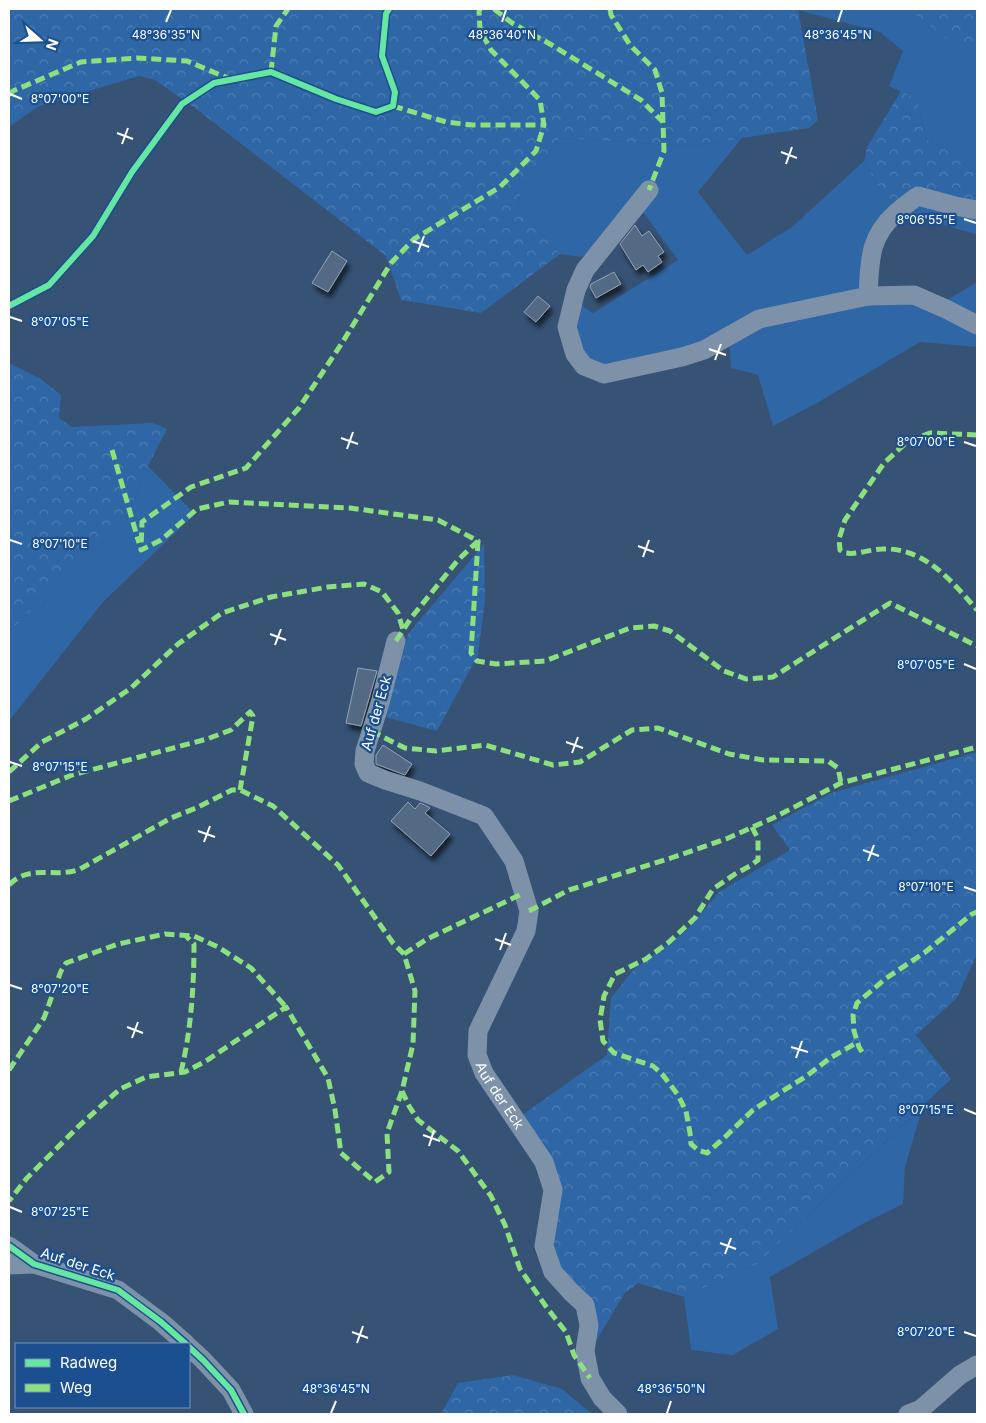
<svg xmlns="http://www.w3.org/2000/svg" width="986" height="1423" viewBox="0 0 986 1423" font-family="Inter,sans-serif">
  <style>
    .grass { fill: #2f66a5 }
    .forest { fill: url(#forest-crowns) }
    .building { fill: #526984; stroke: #92a2b6; filter: url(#shadow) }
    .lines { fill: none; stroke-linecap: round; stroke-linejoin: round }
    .minor { stroke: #7d92a8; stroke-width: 19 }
    .quiet { stroke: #8de07e; stroke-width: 5; stroke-dasharray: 10 5; stroke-linecap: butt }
    .cycleway-casing { stroke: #1b4f8f; stroke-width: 9 }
    .cycleway { stroke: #66e7a1; stroke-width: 6 }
    .ticks { fill: none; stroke: #fff; stroke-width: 2 }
    .labels { text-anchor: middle; stroke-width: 4.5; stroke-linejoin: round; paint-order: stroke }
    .street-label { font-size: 14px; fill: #fff; stroke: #1b4f8f }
    .ticks-label { font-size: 12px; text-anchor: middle; fill: #fff; stroke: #1b4f8f; stroke-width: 4.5; stroke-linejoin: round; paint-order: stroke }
  </style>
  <defs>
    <pattern id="forest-crowns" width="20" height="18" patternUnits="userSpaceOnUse" patternTransform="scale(1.25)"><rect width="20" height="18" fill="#2f66a5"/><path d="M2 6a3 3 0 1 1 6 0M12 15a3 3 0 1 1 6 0" fill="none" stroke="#4e7db2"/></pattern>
    <filter id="shadow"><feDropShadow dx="3" dy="5.5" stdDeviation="2.5" flood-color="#0009"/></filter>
  </defs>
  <rect width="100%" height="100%" fill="#365274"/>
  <path class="grass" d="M 798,9 L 909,9 L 909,10 L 976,60 L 977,62 L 977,164 L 975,164 L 927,140 L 917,100 L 889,86 L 903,51 L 880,32 L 798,10 Z
    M 560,138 L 688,146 L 742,138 L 698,192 L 747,255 L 792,227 L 864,161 L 882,193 L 899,208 L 861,289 L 708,344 L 605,369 L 581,354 L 574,326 L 576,302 L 593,313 L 678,260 L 640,208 L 599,247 L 581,257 L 560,254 L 517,208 L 522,189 Z
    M 977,282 L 977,347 L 920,342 L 817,403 L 773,426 L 758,375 L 731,368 L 729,341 L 762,324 L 869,300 L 942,303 Z
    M 148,466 L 195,514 L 103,602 L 9,721 L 9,632 L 126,519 Z
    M 923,1106 L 905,1167 L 903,1204 L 864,1223 L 770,1277 L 778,1329 L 733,1355 L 691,1350 L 684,1297 L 757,1264 Z"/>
  <path class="forest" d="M 9,9 L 798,9 L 818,120 L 809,128 L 688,146 L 560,138 L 522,189 L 517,208 L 560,254 L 481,313 L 401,300 L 386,256 L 195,108 L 155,80 L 139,76 L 39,106 L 9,127 Z
    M 909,9 L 977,9 L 977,62 L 909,10 Z
    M 901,91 L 917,100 L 927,140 L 975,164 L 977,164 L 977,235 L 904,212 L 882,193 L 864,161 L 867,147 Z
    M 9,363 L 41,379 L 61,395 L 59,418 L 72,427 L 153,423 L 167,429 L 148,466 L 126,519 L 9,632 Z
    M 484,544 L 485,601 L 478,655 L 437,731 L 385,717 L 408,634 Z
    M 977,752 L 977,954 L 957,998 L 916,1035 L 951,1079 L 757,1264 L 684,1297 L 638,1283 L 624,1294 L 591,1350 L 597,1322 L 561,1272 L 552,1240 L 557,1188 L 522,1115 L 607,1055 L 611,998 L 634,969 L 687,930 L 719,892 L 790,850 L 772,825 L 831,793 Z
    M 513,1375 L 562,1389 L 592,1414 L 441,1414 L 458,1383 Z"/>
  <path class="building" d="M 635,225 L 642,236 L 649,231 L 664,252 L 658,256 L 662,262 L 648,272 L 643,265 L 636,270 L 620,244 Z
    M 332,251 L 347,261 L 328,292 L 312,283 Z
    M 614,272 L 621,284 L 596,298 L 590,287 L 591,284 Z
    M 538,296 L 550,306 L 536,322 L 524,312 Z
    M 358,668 L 377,671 L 361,726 L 346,723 Z
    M 383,745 L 412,764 L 405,775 L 376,764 L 376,755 Z
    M 408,802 L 415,809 L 420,803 L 427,806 L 430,808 L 425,813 L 450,834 L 431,856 L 391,821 Z"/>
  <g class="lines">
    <g class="minor">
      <path d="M 649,190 L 585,270 L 576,290 L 567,327 L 575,354 L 584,366 L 604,374 L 682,357 L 704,350 L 759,319 L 868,296 C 870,262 868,238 896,213 C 903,207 910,201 918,196 L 955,206 L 977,210"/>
      <path d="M 868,296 L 914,295 L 946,309 L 977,325"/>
      <path id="s1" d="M 396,641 L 380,703 L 365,751 L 364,764 L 368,773 L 385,780 L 420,791 L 484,816 L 514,861 L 529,911 L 526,931 L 478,1031 L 477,1055 L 484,1073 L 544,1162 L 553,1190 L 544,1246 L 553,1272 L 571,1292 L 585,1305 L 589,1325 L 585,1351 L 590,1378 L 602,1398 L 618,1414"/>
      <path d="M 9,1246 L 34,1264 L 118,1290 L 161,1322 L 186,1344"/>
      <path d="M 9,1265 L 34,1264"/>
      <path d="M 189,1347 L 203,1360 L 231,1390 L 244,1414"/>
      <path d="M 908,1414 L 921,1409 L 960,1375 L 977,1365"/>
    </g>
    <path class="quiet" d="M 494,9 L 512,23 L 550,44 L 641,100 L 663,122 L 664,151 L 649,190
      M 610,9 L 611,15 L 630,45 L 655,70 L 662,93 L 663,122
      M 271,72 L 276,26 L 288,9
      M 9,95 L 13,91 L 81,62 L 137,58 L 187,61 L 230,79
      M 393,106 L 446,122 L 473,125 L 544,125
      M 977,435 L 930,433 L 907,442 L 884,463 L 845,520 L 839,539 L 840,550 C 842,551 844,553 847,553 C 854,555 873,549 882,549 C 924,547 952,581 977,610
      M 112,450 L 139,543
      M 478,541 L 471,653 L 477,661 L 496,664 L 545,661 L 630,628 L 654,626 L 670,631 L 724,671 L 746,679 L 773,677 L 890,603 L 977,646
      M 396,641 L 411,618 L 458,560 L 478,541 L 438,520 L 350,508 L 229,502 L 197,509 L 161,540 L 141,550 L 142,522 L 191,487 L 246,468 L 299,408 L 342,343 L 391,263 L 414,239 L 500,187 L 536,151 L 544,125 L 540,100 L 491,50 L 480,30 L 479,12 L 480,9
      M 371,731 L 405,748 L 436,751 L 485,745 L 553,765 L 580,762 L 632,730 L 658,728 L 729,754 L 763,760 L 828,761 L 838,768 L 841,783
      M 9,772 L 42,742 L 86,719 L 131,688 L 178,644 L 222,613 L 271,597 L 328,587 L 364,584 L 382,592 L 398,613 L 403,630
      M 9,801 L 72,775 L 207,739 L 231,730 L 250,712 L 253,716 L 240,790
      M 752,827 L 758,839 L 758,860 L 750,866 L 735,874 L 713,889 L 695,918 L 669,942 L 646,959 L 615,974 L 604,996 L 600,1020 L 603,1041 L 614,1053 L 653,1066 L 662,1074 L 678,1095 L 686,1111 L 690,1133 L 691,1144 L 698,1150 L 707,1153 L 723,1139 L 753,1110 L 808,1075 L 830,1058 L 858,1042
      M 9,885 C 31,863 55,879 80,869 L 171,818 L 196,808 L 232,790 L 240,790 L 273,806 L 338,865 L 393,943 L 404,954 L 415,991 L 413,1044 L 402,1091 L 387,1133 L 389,1172 L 375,1182 L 341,1153 L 335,1110 L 328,1078 L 286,1007 L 206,1061 L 185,1072 L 146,1077 L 120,1089 L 80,1125 L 27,1178 L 9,1201
      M 529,911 L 569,890 L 671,858 L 726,839 L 773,818 L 841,783 L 977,747
      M 404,954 L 427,939 L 524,893
      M 862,1052 L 859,1047 L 854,1031 L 853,1015 L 857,1003 L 885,979 L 924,953 L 972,914 L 977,912
      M 9,1070 L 44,1018 L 61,971 L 66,963 L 118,944 L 165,934 L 194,936 L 218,947 L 251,968 L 286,1007
      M 181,1072 C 191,1031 194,986 194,944 L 185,935
      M 402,1091 L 409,1106 L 418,1120 L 458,1151 L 491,1196 L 505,1225 L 520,1269 L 547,1308 L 566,1332 L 574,1355 L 590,1378"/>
    <defs>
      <path id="cycleway" d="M 9,306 L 49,285 L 93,236 L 132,172 L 182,104 L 214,83 L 271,72 L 336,99 L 376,112 L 393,106 L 395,92 L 382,56 L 386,14 L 389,9
        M 9,1246 L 34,1264 L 118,1290 L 161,1322 L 186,1344
        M 189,1347 L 203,1360 L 231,1390 L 244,1414"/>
    </defs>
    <use href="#cycleway" class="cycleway-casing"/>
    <use href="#cycleway" class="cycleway"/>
  </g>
  <path class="ticks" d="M 166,22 L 171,10M 502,22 L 506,10M 838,22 L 842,10M 10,94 L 22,99M 117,133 L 133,139M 122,144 L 128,128M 781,152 L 797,158M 786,164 L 792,147M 964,219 L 976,223M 413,241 L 429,247M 418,252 L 424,236M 10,317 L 22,321M 709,349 L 726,355M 715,360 L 721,344M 341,438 L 358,444M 964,442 L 976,446M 347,449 L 353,432M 10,540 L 22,544M 638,546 L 654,552M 643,557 L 649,540M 270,634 L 286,640M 275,645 L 281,629M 964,664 L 976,669M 566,742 L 583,748M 572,753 L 578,737M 10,762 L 22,766M 198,831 L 215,837M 204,842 L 210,826M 863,850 L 879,856M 868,861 L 874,845M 964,887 L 976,891M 495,939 L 511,945M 500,950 L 506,933M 10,985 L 22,989M 127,1027 L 143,1033M 132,1038 L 138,1022M 791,1047 L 808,1052M 796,1058 L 802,1041M 964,1109 L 976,1114M 423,1135 L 440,1141M 429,1146 L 434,1130M 10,1207 L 22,1212M 720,1243 L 736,1249M 725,1254 L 731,1238M 352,1332 L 368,1338M 964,1332 L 976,1336M 357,1343 L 363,1326M 331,1413 L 336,1401M 667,1413 L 671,1401"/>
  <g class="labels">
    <g class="street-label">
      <text transform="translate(376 713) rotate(-74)" y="5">Auf der Eck</text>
      <text dy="5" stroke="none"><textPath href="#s1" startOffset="569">Auf der Eck</textPath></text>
      <text transform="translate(78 1264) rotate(18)" y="5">Auf der Eck</text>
    </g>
  </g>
  <g class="ticks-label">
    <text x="838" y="39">48°36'45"N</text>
    <text x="166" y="39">48°36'35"N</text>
    <text x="502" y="39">48°36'40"N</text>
    <text x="60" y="103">8°07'00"E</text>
    <text x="926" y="224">8°06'55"E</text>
    <text x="60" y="326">8°07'05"E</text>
    <text x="926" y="446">8°07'00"E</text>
    <text x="60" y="548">8°07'10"E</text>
    <text x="926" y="669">8°07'05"E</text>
    <text x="60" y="771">8°07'15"E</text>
    <text x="926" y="891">8°07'10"E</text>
    <text x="60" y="993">8°07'20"E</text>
    <text x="926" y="1114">8°07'15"E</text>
    <text x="60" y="1216">8°07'25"E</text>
    <text x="926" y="1336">8°07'20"E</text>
    <text x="336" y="1393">48°36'45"N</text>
    <text x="671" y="1393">48°36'50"N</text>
  </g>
  <rect width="986" height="1423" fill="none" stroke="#ffffff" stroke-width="20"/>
  <rect x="15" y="1343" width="175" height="65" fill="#1b4f8f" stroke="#7695bc"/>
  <rect x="25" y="1359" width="25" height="8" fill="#66e7a1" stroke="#7695bc"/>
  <text x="60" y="1368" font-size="15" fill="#ffffff">Radweg</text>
  <rect x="25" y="1384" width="25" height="8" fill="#8de07e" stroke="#7695bc"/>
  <text x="60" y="1393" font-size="15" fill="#ffffff">Weg</text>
  <g transform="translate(40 40) rotate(110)" stroke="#1b4f8f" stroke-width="4" paint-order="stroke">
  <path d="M0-4L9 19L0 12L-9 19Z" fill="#ffffff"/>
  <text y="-8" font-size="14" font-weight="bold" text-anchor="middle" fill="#ffffff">N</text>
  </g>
</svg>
